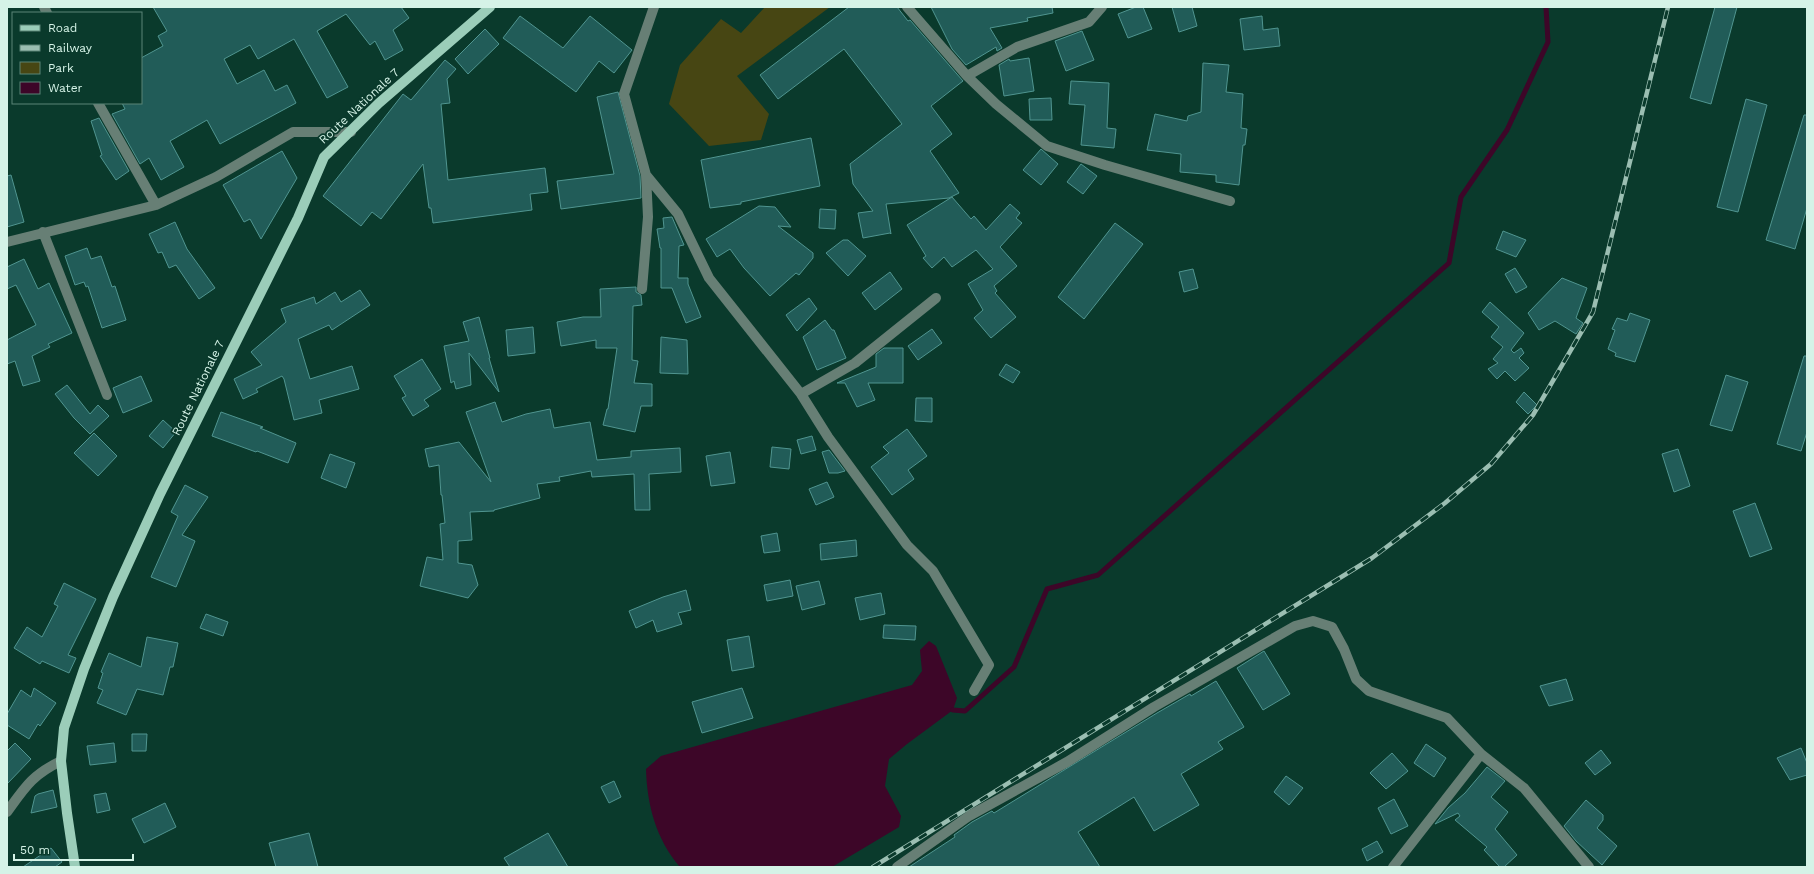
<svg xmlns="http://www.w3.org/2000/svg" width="1814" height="874" viewBox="0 0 1814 874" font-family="'Work Sans',sans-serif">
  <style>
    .green { fill: #474613 }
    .water { fill: #3d0628 }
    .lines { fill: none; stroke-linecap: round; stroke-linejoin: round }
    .stream { stroke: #3d0628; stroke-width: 5 }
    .building { fill: #215c58; stroke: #509590 }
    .minor { stroke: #677f75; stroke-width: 10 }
    .major { stroke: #9bcdb9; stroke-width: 10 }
    .rail-casing { stroke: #9bbeb2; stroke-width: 4.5 }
    .rail { stroke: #0a3a2c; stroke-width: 3; stroke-dasharray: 9; stroke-linecap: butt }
    .labels { text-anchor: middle; stroke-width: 3.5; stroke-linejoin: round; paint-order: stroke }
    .street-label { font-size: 12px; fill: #d5f3e7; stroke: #0a3a2c }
  </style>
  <rect width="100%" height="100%" fill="#0a3a2c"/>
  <path class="green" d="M 765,7 L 830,7 L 737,76 L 769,114 L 761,140 L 709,146 L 669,104 L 680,65 L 721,19 L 741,33 Z"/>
  <path class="water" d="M 929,641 L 936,646 L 957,698 L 953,710 L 907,744 L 889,759 L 885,786 L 901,816 L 899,827 L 832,867 L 680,867 C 656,839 647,805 646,769 L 661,756 L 912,685 L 922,671 L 920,650 Z"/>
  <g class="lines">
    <path class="stream" d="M 953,710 L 965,711 L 1014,667 L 1047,589 L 1098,575 L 1449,263 L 1461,197 L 1507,130 L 1548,42 L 1546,7"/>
  </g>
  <path class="building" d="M 153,7 L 401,7 L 409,18 L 393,30 L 403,50 L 385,60 L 375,41 L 370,45 L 346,14 L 317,31 L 348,87 L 327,98 L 294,39 L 258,59 L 250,45 L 224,59 L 237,84 L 264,70 L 275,91 L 287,85 L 296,103 L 220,144 L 207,120 L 170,141 L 184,167 L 161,180 L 149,158 L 140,164 L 112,114 L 125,109 L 122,103 L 141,103 L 141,58 L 163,46 L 158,36 L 167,31 Z
    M 849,7 L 897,7 L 908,21 L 910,20 L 963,81 L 931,106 L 952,134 L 930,151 L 959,193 L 949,198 L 886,204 L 891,234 L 890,233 L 863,238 L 858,213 L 873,211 L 853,184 L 850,164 L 902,124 L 844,49 L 778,99 L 760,75 Z
    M 931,7 L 1052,7 L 1053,13 L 1027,18 L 1028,21 L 990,28 L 1002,48 L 997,51 L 996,47 L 966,65 L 952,49 Z
    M 1136,7 L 1143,7 L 1152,29 L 1128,38 L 1118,14 Z
    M 1172,7 L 1192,7 L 1197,26 L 1179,32 Z
    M 1715,7 L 1737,7 L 1711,104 L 1690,98 Z
    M 520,16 L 563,48 L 590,16 L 632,50 L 614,73 L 599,61 L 576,92 L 503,38 Z
    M 1262,16 L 1263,30 L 1278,28 L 1280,46 L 1244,50 L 1240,19 Z
    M 485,29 L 499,44 L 468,74 L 455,59 Z
    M 1082,31 L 1094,60 L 1066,71 L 1055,41 Z
    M 1029,58 L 1034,91 L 1004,96 L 999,65 L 1009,59 L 1010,61 Z
    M 445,60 L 456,69 L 447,79 L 450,103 L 441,104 L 448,180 L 545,168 L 548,192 L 530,194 L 532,210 L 433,223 L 431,208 L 429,208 L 423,164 L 381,219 L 372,212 L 361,226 L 323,196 L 403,94 L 411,100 Z
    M 1203,63 L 1229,65 L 1226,92 L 1243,94 L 1241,128 L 1247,129 L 1245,145 L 1243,145 L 1239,185 L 1216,182 L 1216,175 L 1180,172 L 1181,154 L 1147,150 L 1155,114 L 1187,121 L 1188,116 L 1201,112 Z
    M 1071,81 L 1109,83 L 1107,128 L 1116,129 L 1114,148 L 1081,145 L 1085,105 L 1069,104 Z
    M 618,92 L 640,176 L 641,198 L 561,209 L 557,181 L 614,174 L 597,97 Z
    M 1051,98 L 1052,120 L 1030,120 L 1029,99 Z
    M 1746,99 L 1767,105 L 1738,212 L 1717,207 Z
    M 1804,115 L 1807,115 L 1807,208 L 1795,249 L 1766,240 Z
    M 99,118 L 129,171 L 116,180 L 100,156 L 102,155 L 91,121 Z
    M 811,138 L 820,186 L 741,202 L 741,204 L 710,208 L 701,160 Z
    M 1041,149 L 1058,164 L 1041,185 L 1023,170 Z
    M 282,151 L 297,178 L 261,239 L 250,219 L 244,222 L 223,185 Z
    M 1081,164 L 1097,176 L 1083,194 L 1067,182 Z
    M 11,175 L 24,222 L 7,227 L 7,176 Z
    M 952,197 L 971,219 L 974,216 L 986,230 L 1010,204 L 1020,213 L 1016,218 L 1022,223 L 1000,247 L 1017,266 L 994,286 L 997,291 L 995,293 L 1016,317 L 991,338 L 974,318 L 983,310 L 968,284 L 993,269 L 976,250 L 952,267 L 944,257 L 932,268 L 923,258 L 926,256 L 907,225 Z
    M 759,206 L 775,207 L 791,227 L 778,226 L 813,253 L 813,258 L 799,275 L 796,273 L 770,296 L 744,268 L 730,249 L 717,257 L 706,239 Z
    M 820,209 L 836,210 L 835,229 L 819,228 Z
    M 672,217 L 684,245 L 679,246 L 678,278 L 688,278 L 688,284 L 701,317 L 686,323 L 672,288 L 661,288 L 661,248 L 660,248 L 657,229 L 664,228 L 663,218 Z
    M 175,222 L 187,249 L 215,288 L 199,299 L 176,265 L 169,268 L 162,252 L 158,253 L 149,234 Z
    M 1115,223 L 1143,244 L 1084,319 L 1058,297 Z
    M 1503,231 L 1526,240 L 1516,257 L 1496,249 Z
    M 843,240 L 848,240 L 866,256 L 848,276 L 826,253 Z
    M 87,248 L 91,259 L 101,256 L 112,287 L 115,286 L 126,320 L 102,328 L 88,286 L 86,287 L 84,282 L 75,285 L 65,256 Z
    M 24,259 L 38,289 L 49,283 L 72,333 L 48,344 L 50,347 L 32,356 L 40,381 L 23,386 L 15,361 L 7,364 L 7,340 L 36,325 L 16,285 L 7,289 L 7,267 Z
    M 1515,268 L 1527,287 L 1516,293 L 1505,274 Z
    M 1193,269 L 1198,288 L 1184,292 L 1179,272 Z
    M 890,272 L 902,289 L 875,310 L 862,293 Z
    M 1562,278 L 1587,288 L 1576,318 L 1583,323 L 1576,334 L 1555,321 L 1539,330 L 1528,313 Z
    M 636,287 L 636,292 L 641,295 L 642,305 L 633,306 L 632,360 L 638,361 L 634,383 L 652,384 L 652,406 L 641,406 L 635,432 L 603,425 L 607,409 L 608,409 L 617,348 L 596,348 L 596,340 L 561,346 L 557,322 L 583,317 L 601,317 L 600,289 Z
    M 360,290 L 370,305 L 332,330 L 329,325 L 298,339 L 310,379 L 352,366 L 359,389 L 319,400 L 322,413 L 294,420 L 284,379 L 282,376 L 256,389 L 258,392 L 243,399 L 234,379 L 262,365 L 251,352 L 286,322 L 281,309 L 314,297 L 316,304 L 335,292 L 341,302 Z
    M 809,298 L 817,309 L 797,331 L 786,315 Z
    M 1490,302 L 1524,333 L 1511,350 L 1514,353 L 1521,348 L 1524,353 L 1519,358 L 1529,368 L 1515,381 L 1505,371 L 1497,379 L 1488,369 L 1498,363 L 1493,359 L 1503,347 L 1491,337 L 1499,327 L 1482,312 Z
    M 1630,313 L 1650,320 L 1635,362 L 1615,356 L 1616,353 L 1608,349 L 1615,330 L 1612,329 L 1617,318 L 1627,321 Z
    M 479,317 L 490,358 L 489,358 L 499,392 L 469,353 L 471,385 L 456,389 L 454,381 L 451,383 L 444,346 L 469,341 L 463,322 Z
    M 825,320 L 832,330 L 834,330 L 846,358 L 817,370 L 803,337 Z
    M 533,327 L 535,353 L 508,356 L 506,330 Z
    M 932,329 L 942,343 L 918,360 L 908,346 Z
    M 661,337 L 687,340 L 688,374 L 660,373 Z
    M 884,348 L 903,348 L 903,383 L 868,383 L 875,400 L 857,407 L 845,383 L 837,383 L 876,367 L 876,354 Z
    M 1804,356 L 1807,356 L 1807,432 L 1801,451 L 1777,444 Z
    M 422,359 L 441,389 L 424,400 L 429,406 L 413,416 L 402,398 L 406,396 L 394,376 Z
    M 1006,364 L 1020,372 L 1013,383 L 999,375 Z
    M 1726,375 L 1748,382 L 1732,431 L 1710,425 Z
    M 141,376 L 152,401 L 123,413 L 113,388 Z
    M 67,385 L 90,414 L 98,405 L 109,416 L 90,434 L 74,418 L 55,394 Z
    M 1524,392 L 1537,405 L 1528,414 L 1516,402 Z
    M 916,398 L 932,398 L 932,422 L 915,421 Z
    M 495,402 L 502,422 L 526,414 L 550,409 L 554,428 L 590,422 L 597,460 L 631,457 L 631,451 L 680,448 L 681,472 L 649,474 L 650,510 L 635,510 L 634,474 L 592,477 L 591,471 L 559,477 L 560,481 L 537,484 L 540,498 L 494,510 L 494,511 L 470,512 L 472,540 L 458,541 L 458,563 L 472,565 L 478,585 L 468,598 L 420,586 L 427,557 L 443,560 L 440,524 L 445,523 L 442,495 L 441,495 L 439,465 L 429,467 L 425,449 L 459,442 L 491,482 L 466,412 Z
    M 221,412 L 263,427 L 260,428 L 296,443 L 288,463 L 257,451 L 256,452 L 212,436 Z
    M 163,420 L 176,432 L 163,448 L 149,436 Z
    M 907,429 L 927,456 L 908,470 L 914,479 L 892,495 L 871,467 L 889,453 L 883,447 Z
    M 94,433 L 117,456 L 98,476 L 74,453 Z
    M 812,436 L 816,450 L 801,454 L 797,440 Z
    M 772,447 L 791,449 L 789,469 L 770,467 Z
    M 1678,449 L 1690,486 L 1674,492 L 1662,454 Z
    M 829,450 L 845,471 L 838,473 L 829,473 L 822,452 Z
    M 730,452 L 735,483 L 711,486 L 706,456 Z
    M 330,454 L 355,463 L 346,488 L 321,478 Z
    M 827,482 L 834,497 L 816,505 L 809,489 Z
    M 185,485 L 208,497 L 182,535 L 195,541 L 176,587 L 151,577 L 178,516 L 171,512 Z
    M 1755,503 L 1772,549 L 1750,557 L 1733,511 Z
    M 777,533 L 780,551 L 764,553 L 761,536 Z
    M 856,540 L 857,556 L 821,560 L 820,544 Z
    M 790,580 L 793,596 L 767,601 L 764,585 Z
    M 819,581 L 825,604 L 802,610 L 796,586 Z
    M 64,583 L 96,599 L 68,655 L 76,658 L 69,673 L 42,661 L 40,664 L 14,648 L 27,627 L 42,637 L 58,606 L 54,604 Z
    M 686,590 L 691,610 L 678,613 L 682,624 L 657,632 L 653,620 L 636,628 L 629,611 L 663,597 Z
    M 881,593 L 885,614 L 860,620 L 855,598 Z
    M 206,614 L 228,622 L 223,636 L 200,628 Z
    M 884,625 L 916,626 L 915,640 L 883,638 Z
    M 749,636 L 754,667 L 732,671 L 727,640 Z
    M 147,637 L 178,643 L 173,667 L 170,667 L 163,695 L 137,689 L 126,715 L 97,703 L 103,690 L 98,688 L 103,673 L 101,672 L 109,653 L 141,667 Z
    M 1264,651 L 1290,694 L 1263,710 L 1237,668 Z
    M 1566,679 L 1573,700 L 1549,706 L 1540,686 Z
    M 1216,681 L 1244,727 L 1218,742 L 1223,749 L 1181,774 L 1199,805 L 1154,831 L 1134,797 L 1078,832 L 1100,867 L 909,867 L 955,837 L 954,835 L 972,822 L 992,811 L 994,813 L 1157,713 L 1190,694 L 1191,696 Z
    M 34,688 L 56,703 L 40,726 L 38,724 L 29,739 L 7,725 L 7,714 L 21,690 L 31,697 Z
    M 742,688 L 753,718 L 702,733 L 692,702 Z
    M 132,734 L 147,734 L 146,751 L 132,751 Z
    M 15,743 L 31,759 L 7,784 L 7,751 Z
    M 114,743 L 116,762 L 90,765 L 87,746 Z
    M 1426,744 L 1446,758 L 1434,777 L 1414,763 Z
    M 1801,748 L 1807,763 L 1807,775 L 1790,780 L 1777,758 Z
    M 1601,750 L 1611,763 L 1595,775 L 1585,763 Z
    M 1392,753 L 1408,771 L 1386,789 L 1370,773 Z
    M 1487,767 L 1505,781 L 1491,797 L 1508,812 L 1495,829 L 1517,855 L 1504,867 L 1500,867 L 1484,850 L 1487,847 L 1455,820 L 1460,816 L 1458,813 L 1435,824 L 1448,808 L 1465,793 Z
    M 1286,776 L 1303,788 L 1289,805 L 1274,792 Z
    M 614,781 L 621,797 L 609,803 L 601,787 Z
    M 53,790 L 57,807 L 31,813 L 35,796 L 38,794 Z
    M 106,793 L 110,810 L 97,813 L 94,795 Z
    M 1394,799 L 1408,826 L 1391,834 L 1378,808 Z
    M 1586,800 L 1603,815 L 1603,820 L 1597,828 L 1617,846 L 1602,865 L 1576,841 L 1564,826 Z
    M 165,803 L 176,827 L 144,843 L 132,819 Z
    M 309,833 L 318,867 L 276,867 L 269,843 Z
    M 548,833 L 568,867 L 510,867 L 504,858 Z
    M 1377,841 L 1383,852 L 1367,861 L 1362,849 Z
    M 51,848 L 62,862 L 55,867 L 23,867 Z"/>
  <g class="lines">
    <path class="minor" d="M 44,7 L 47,13
      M 654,7 L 624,94 L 646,175 L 678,214 L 709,278 L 801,394 L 828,437 L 907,545 L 933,571 L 989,665 L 974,691
      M 907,7 L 967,76 L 996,104 L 1047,146 L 1105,165 L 1230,201
      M 967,76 L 1017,47 L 1089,22 L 1102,7
      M 98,103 L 156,205
      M 43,232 L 107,395
      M 7,242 L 156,205 L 216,177 L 293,132 L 351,132
      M 642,289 L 648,217 L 646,175
      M 801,394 L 855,363 L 936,298
      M 7,812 C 25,787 32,775 61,761
      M 897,867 L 969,816 L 1067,762 L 1154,707 L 1295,626 L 1313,621 L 1332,627 L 1344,649 L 1356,679 L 1369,691 L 1447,718 L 1481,754 L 1524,788 L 1589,867
      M 1393,867 L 1481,754"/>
    <path class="major" d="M 75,867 L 67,813 L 61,761 L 64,728 L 84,669 L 113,597 L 160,494 L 298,218 L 324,157 L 379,103 L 490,7"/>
    <defs>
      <path id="rail" d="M 873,867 L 1372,558 L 1445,503 L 1491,464 L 1533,415 L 1593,312 L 1668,7"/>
    </defs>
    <use href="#rail" class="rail-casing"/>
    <use href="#rail" class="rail"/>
  </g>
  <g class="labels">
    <g class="street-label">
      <text transform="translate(359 106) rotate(-43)" y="4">Route Nationale 7</text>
      <text transform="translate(198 388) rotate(-64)" y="4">Route Nationale 7</text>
    </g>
  </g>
  <rect width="1814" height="874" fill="none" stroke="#d5f3e7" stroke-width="16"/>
  <rect x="12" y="12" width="130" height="92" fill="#0a3a2c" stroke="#5b8477"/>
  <rect x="20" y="25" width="20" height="6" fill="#9bcdb9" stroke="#5b8477"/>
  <text x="48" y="32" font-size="12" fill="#d5f3e7">Road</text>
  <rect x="20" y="45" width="20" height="6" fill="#9bbeb2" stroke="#5b8477"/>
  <text x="48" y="52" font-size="12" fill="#d5f3e7">Railway</text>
  <rect x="20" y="62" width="20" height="12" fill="#474613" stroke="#5b8477"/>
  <text x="48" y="72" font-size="12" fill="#d5f3e7">Park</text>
  <rect x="20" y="82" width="20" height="12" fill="#3d0628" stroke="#5b8477"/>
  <text x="48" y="92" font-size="12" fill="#d5f3e7">Water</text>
  <path d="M14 854v6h119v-6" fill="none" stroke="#d5f3e7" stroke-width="2"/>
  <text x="20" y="854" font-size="12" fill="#d5f3e7" stroke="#0a3a2c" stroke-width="3" paint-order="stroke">50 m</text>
</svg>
